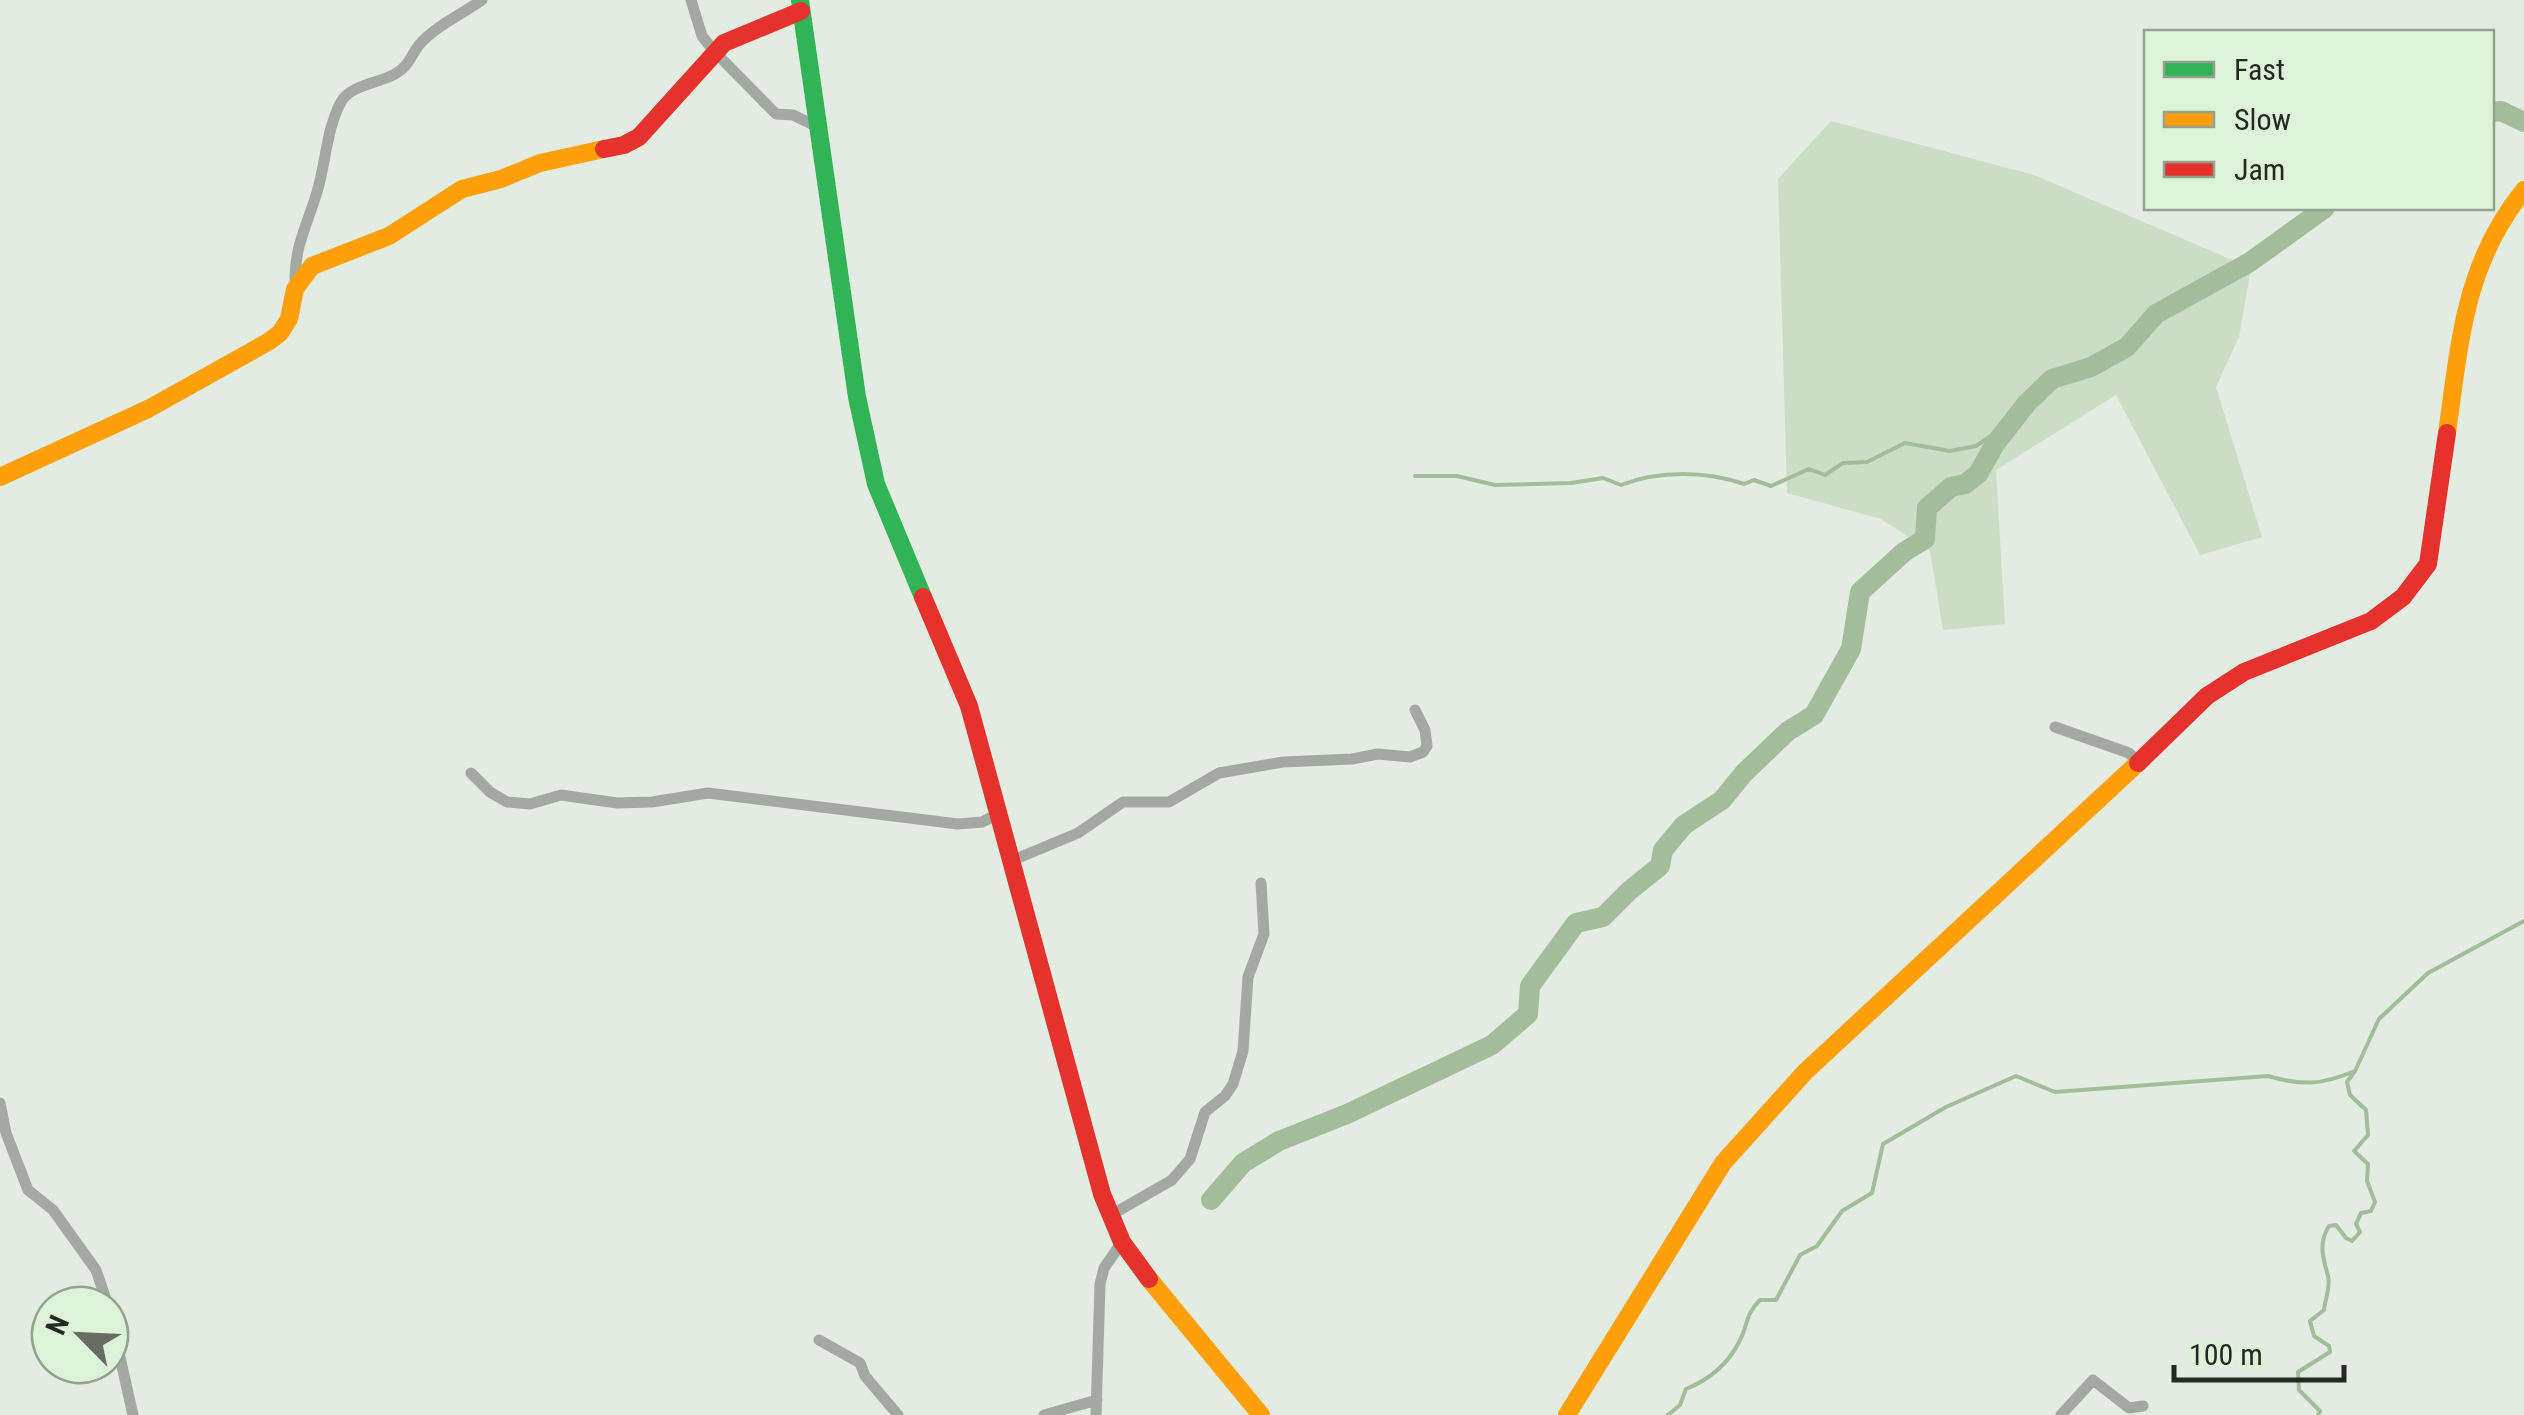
<svg xmlns="http://www.w3.org/2000/svg" width="2524" height="1415" viewBox="0 0 2524 1415" font-family="'Roboto Condensed',sans-serif">
  <style>
    .green { fill: #cbddc7 }
    .lines { fill: none; stroke-linecap: round; stroke-linejoin: round }
    .stream { stroke: #a2bc9c; stroke-width: 4 }
    .river { stroke: #a2bc9c; stroke-width: 20 }
    .street { stroke: #a3a9a2; stroke-width: 11 }
    .fast { stroke: #30b455; stroke-width: 18 }
    .slow { stroke: #ff9f0a; stroke-width: 18 }
    .jam { stroke: #e5322d; stroke-width: 18 }
  </style>
  <rect width="100%" height="100%" fill="#e2ece0"/>
  <path class="green" d="M 1831,121 L 2034,175 L 2251,268 L 2239,337 L 2216,387 L 2262,537 L 2200,555 L 2116,395 L 1996,470 L 2005,624 L 1943,630 L 1930,551 L 1881,519 L 1787,493 L 1778,179 Z"/>
  <g class="lines">
    <path class="stream" d="M 1415,476 L 1457,476 L 1495,485 L 1571,483 L 1603,478 L 1621,485 C 1660,470 1706,471 1744,484 L 1754,480 L 1771,486 L 1809,469 L 1825,475 L 1843,463 L 1867,462 L 1905,443 L 1950,451 L 1976,446 L 1991,436 L 2001,436
      M 1668,1415 L 1680,1405 L 1686,1389 C 1708,1380 1728,1364 1739,1342 C 1749,1324 1744,1316 1760,1300 L 1776,1300 L 1800,1255 L 1817,1246 L 1842,1211 L 1872,1193 L 1883,1144 L 1946,1107 L 2016,1076 L 2055,1092 L 2268,1076 C 2303,1086 2321,1085 2355,1071 L 2379,1019 L 2428,973 L 2524,921
      M 2318,1415 L 2320,1411 L 2299,1390 L 2298,1372 L 2330,1352 L 2329,1346 L 2314,1336 L 2310,1321 L 2324,1310 C 2325,1300 2331,1285 2328,1276 C 2323,1258 2318,1243 2329,1226 L 2336,1225 L 2346,1238 L 2352,1241 L 2360,1232 L 2356,1224 L 2361,1213 L 2371,1211 L 2375,1202 L 2367,1181 L 2368,1164 L 2354,1151 L 2368,1135 L 2366,1110 L 2350,1095 L 2347,1082 L 2355,1071"/>
    <path class="river" d="M 2492,112 L 2501,111 L 2524,122
      M 1211,1200 L 1243,1163 L 1279,1141 L 1347,1114 L 1492,1045 L 1528,1014 L 1530,986 L 1576,923 L 1603,917 L 1629,891 L 1660,866 L 1663,850 L 1684,825 L 1722,800 L 1744,773 L 1788,731 L 1814,715 L 1851,649 L 1860,592 L 1904,552 L 1925,539 L 1927,508 L 1951,487 L 1965,484 L 1978,474 L 1995,444 L 2027,403 L 2052,379 L 2091,367 L 2127,347 L 2156,314 L 2250,262 L 2325,208"/>
    <path class="street" d="M 691,0 L 702,36 L 714,51 L 776,114 L 793,115 L 820,128
      M 295,289 C 294,245 305,232 317,192 C 326,163 326,130 341,102 C 350,85 379,83 395,74 C 409,66 410,57 419,45 C 434,27 462,14 482,0
      M 2055,727 L 2129,753 L 2139,763
      M 471,773 L 490,792 L 507,802 L 530,804 L 561,795 L 617,803 L 652,802 L 708,793 L 958,824 L 982,822 L 1000,813
      M 1011,861 L 1078,833 L 1123,802 L 1169,802 L 1219,773 L 1283,762 L 1352,759 L 1378,754 L 1410,757 L 1423,752 L 1427,746 L 1425,730 L 1415,710
      M 0,1103 L 6,1133 L 28,1190 L 53,1210 L 96,1270 L 108,1305
      M 1111,1215 L 1172,1180 L 1190,1159 L 1205,1112 L 1225,1096 L 1233,1084 L 1243,1051 L 1248,977 L 1264,934 L 1261,883
      M 110,1313 L 133,1415
      M 819,1340 L 860,1363 L 865,1376 L 898,1415
      M 1044,1415 L 1097,1400
      M 1096,1415 L 1100,1284 L 1104,1268 L 1122,1242
      M 2061,1415 L 2093,1380 L 2129,1408 L 2143,1406"/>
    <path class="fast" d="M 800,0 L 857,397 L 876,484 L 923,597"/>
    <path class="slow" d="M 2447,433 C 2460,342 2464,264 2524,190
      M 0,477 L 148,409 L 268,342 L 280,333 L 289,319 L 295,289 L 312,266 L 389,236 L 462,189 L 501,179 L 540,163 L 604,149
      M 1149,1279 L 1261,1415
      M 1567,1415 L 1723,1163 L 1805,1072 L 2138,763"/>
    <path class="jam" d="M 604,149 L 624,145 L 639,137 L 724,43 L 801,11
      M 923,597 L 969,706 L 1102,1194 L 1122,1242 L 1149,1279
      M 2138,763 L 2207,696 L 2244,672 L 2371,621 L 2403,597 L 2428,564 L 2447,433"/>
  </g>
  <rect x="2144" y="30" width="350" height="180" fill="#def2da" stroke="#93a290" stroke-width="2.5"/>
  <rect x="2164" y="62" width="50" height="15" fill="#30b455" stroke="#93a290" stroke-width="2.5"/>
  <text x="2234" y="80" font-size="30" fill="#232a21">Fast</text>
  <rect x="2164" y="112" width="50" height="15" fill="#ff9f0a" stroke="#93a290" stroke-width="2.5"/>
  <text x="2234" y="130" font-size="30" fill="#232a21">Slow</text>
  <rect x="2164" y="162" width="50" height="15" fill="#e5322d" stroke="#93a290" stroke-width="2.5"/>
  <text x="2234" y="180" font-size="30" fill="#232a21">Jam</text>
  <g transform="translate(80 1335) rotate(294)"><circle r="48" fill="#def2da" stroke="#93a290" stroke-width="2.5"/>
  <path d="M0-8L18 38L0 25L-18 38Z" fill="#666e64"/>
  <text y="-15" font-size="28" font-weight="bold" text-anchor="middle" fill="#232a21">N</text>
  </g>
  <path d="M2174 1365v15h170v-15" fill="none" stroke="#232a21" stroke-width="5"/>
  <text x="2189" y="1365" font-size="30" fill="#232a21" stroke="#def2da" stroke-width="8" paint-order="stroke">100 m</text>
</svg>
